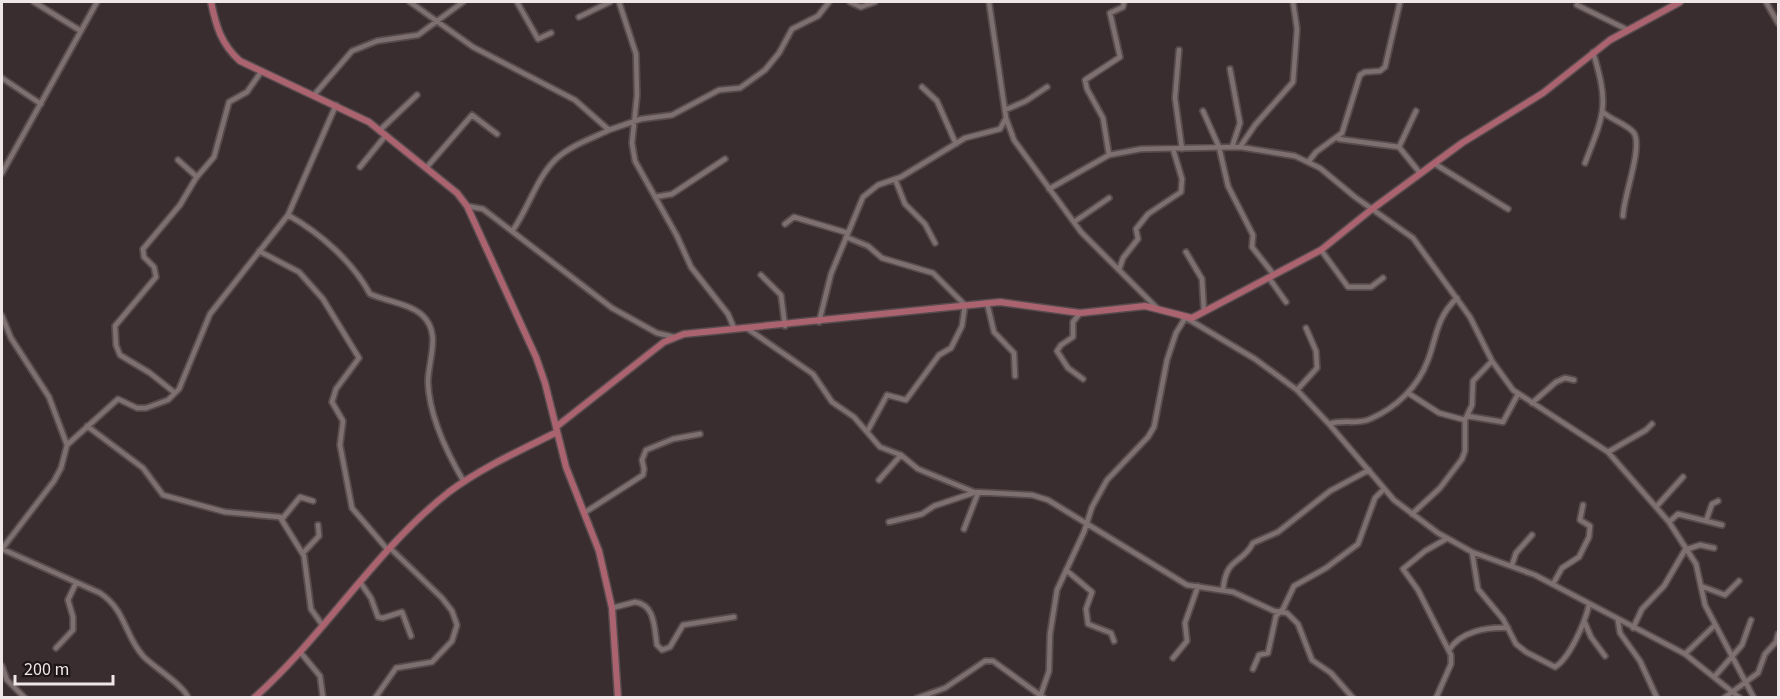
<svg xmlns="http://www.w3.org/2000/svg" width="1780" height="699" viewBox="0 0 1780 699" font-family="'Source Sans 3',sans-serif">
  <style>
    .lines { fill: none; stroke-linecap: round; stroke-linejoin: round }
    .minor-casing { stroke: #574b4d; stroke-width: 8 }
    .major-casing { stroke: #574b4d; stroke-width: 9 }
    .minor { stroke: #7e6f70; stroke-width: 4.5 }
    .major { stroke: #ac6370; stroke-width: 6 }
  </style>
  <rect width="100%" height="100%" fill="#3a2d2f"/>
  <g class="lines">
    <defs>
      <path id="minor" d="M 34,2 L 81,31
        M 410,2 L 473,47 L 575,100 L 609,130 L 641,119 L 672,115 L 719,90 L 740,88 L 765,70 L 779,53 L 792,29 L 818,16 L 829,2
        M 517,2 L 538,39 L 551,33
        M 619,2 L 636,54 L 637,95 L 632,143 L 635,161 L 677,236 L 691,267 L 728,314 L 734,328
        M 850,2 L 861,7 L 875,2
        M 989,2 L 1006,118 L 1014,140 L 1081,232 L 1156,307
        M 1766,2 L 1778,23
        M 1577,5 L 1628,30
        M 579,17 L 610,2
        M 1179,50 L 1175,98 L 1182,149
        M 1230,69 L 1240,123 L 1232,147
        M 2,78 L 41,104
        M 922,87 L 937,101 L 956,144
        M 314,95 L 352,51 L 377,41 L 418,35 L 463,2
        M 1005,110 L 1026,101 L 1047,87
        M 1203,111 L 1219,147 L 1228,186 L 1253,235 L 1252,247 L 1274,275
        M 1416,111 L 1399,147 L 1420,173
        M 1603,112 C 1611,120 1627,124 1634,133 C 1643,148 1623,198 1623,216
        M 380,130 L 417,95
        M 1339,139 L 1399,147
        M 1240,147 L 1255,125 L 1293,82 L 1297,29 L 1293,2
        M 1109,155 L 1103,118 L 1087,89 L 1085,80 L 1120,57 L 1110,13 L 1123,7 L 1124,2
        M 178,160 L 197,177
        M 1309,161 L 1316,152 L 1342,133 L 1360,75 L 1365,72 L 1380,71 L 1385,67 L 1400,2
        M 1585,163 C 1605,112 1609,105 1593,52
        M 1435,164 L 1508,209
        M 360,167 L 386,135
        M 426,168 L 472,115 L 497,134
        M 2,173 L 97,2
        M 895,179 L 905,204 L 925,224 L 935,243
        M 1049,189 L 1109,155 L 1141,149 L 1240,147 L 1295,156 L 1320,168 L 1355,197 L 1413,238 L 1470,317 L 1492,361 L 1513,390 L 1608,452 L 1669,522 L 1696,564 L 1705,605 L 1754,698
        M 655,197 L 672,194 L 725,159
        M 467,206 L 483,209 L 612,308 L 657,333 L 674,337
        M 288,215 C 320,233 353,262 370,294 C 386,301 410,304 422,315 C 442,333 428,360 428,382 C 429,416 447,453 464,482
        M 1074,222 L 1109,198
        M 785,224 L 794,217 L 848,233
        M 513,230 C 528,209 537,177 556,159 C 571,145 591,139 609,130
        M 846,237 L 868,246 L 882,258 L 933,273 L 965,305 L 962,326 L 951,348 L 939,355 L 906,400 L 887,395 L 867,432
        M 1321,250 L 1348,287 L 1371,287 L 1383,278
        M 259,251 L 299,272 L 323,299 L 359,358 L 336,389 L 332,402 L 343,421 L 340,445 L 352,508 L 388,550
        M 1186,252 L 1202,279 L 1204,312
        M 1119,270 L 1123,258 L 1138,239 L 1136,229 L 1148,214 L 1181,192 L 1182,179 L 1173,149
        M 761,275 L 781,295 L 785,326
        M 1269,278 L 1286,302
        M 987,303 L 994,332 L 1014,353 L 1015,376
        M 1080,313 L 1073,322 L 1073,337 L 1061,345 L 1057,351 L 1068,368 L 1083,379
        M 2,316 L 11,338 L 49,397 L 67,445
        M 1188,319 L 1255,359 L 1297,390 L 1329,424 L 1394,500 L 1438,533 L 1472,552 L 1535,575 L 1685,654 L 1740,698
        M 819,322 L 831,274 L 863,197 L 878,185 L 901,177 L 965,138 L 1000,129 L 1006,118
        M 748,329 L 813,374 L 832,402 L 854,417 L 880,447 L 901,455 L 918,469 L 974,492 L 1032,495 L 1048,500 L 1187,585 L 1233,592 L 1274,611 L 1287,613 L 1298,624 L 1312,660 L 1331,673 L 1353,698
        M 1297,390 L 1317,368 L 1316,351 L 1306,328
        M 175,393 L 150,373 L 120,355 L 116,345 L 115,326 L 156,277 L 154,267 L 144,257 L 143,249 L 180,205 L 196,178 L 214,157 L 229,102 L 247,92 L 261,72
        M 1408,393 L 1439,413 L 1465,420
        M 1532,403 L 1556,382 L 1565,378 L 1574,380
        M 1467,416 L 1503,422 L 1518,394
        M 1329,424 C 1343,419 1358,425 1370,419 C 1396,408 1418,387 1428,360 C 1437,336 1436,318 1457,298
        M 87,426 L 143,468 L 163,495 L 225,512 L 280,517 L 304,556 L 311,609 L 323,626
        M 1608,452 L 1646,430 L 1652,424
        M 879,480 L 901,455
        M 1656,507 L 1683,477
        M 584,513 L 643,475 L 644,469 L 642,460 L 646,450 L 673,439 L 700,434
        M 1412,514 L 1440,488 L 1462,459 L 1465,451 L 1465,420 L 1472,405 L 1473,381 L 1492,361
        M 282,519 L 300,497 L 313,501
        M 1706,521 L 1722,525
        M 889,522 L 922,514 L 934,506 L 973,493
        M 1669,522 L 1678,514 L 1706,521 L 1712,504 L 1718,501
        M 964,529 L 978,493
        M 2,549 L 54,481 L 61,468 L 67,445 L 118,399 L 137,408 L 146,408 L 168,400 L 179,389 L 210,314 L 288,215 L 336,105
        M 2,549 L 100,593 C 127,611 124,636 144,657 C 154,667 186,687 188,698
        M 1472,552 L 1478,589 L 1503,619 L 1516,644 L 1526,652 L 1555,667 C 1570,658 1585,622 1589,605
        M 303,553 L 319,536 L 318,525
        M 1512,565 L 1516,553 L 1532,535
        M 1066,570 L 1092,592 L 1086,609 L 1088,624 L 1111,633 L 1114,641
        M 360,582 L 371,598 L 378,617 L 383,618 L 402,612 L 411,636
        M 1553,584 L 1562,568 L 1579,557 L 1589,537 L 1590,526 L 1580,520 L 1583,505
        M 1701,586 L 1725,595 L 1739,581
        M 1223,590 C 1226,556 1242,565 1253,543 L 1278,532 L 1330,491 L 1369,470
        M 612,608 L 635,602 C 656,605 654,629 657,645 L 662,650 L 670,647 L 683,625 L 734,617
        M 1618,621 L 1620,633 L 1640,661 L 1657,698
        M 1585,623 L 1591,637 L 1605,656
        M 1633,628 L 1642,609 L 1664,586 L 1685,550 L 1700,545 L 1714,548
        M 56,648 L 73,630 L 73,617 L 68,600 L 76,583
        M 1449,650 C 1461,631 1487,627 1508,628
        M 301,653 L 320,676 L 323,698
        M 1685,654 L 1715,625
        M 1173,658 L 1187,641 L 1185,623 L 1198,586
        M 2,666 L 7,680 L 25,698
        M 1253,669 L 1259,655 L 1268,653 L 1276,616 L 1283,609 L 1294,586 L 1326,568 L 1358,544 L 1375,498 L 1384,489
        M 1715,676 L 1742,645 L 1751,620
        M 1041,694 L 1049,671 L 1050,634 L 1057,590 L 1084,532 L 1092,507 L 1107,480 L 1148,437 L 1154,427 L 1167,360 L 1176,333 L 1184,320 L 1182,316
        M 375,698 L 396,668 L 432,662 L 452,641 L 457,625 L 452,611 L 442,598 L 390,548
        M 917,698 L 945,688 L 985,661 L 993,661 L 1044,698
        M 1436,698 L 1451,664 L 1451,655 L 1418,590 L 1403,569 L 1425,551 L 1446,539
        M 1724,698 L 1758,673 L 1765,654 L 1776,642 L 1778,634"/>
      <path id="major" d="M 211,2 C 216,26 221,44 240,61 L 369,122 L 457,193 L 467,206 L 536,357 L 545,383 L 566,467 L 599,551 L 612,608 L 618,698
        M 556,427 L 664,342 L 684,334 L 1000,302 L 1080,313 L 1145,306 L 1192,318 L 1321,250 L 1372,209 L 1462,143 L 1543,93 L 1610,40 L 1680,2
        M 254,698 C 325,635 374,551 449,492 C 481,468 521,450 557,432"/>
    </defs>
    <use href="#minor" class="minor-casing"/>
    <use href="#major" class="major-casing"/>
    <use href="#minor" class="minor"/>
    <use href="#major" class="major"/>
  </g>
  <rect width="1780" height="699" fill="none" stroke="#efe6e7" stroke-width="6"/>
  <path d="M15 675v9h98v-9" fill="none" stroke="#efe6e7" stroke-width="3"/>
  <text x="24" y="675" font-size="18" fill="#efe6e7" stroke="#1d1718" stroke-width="4.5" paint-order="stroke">200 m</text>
</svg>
